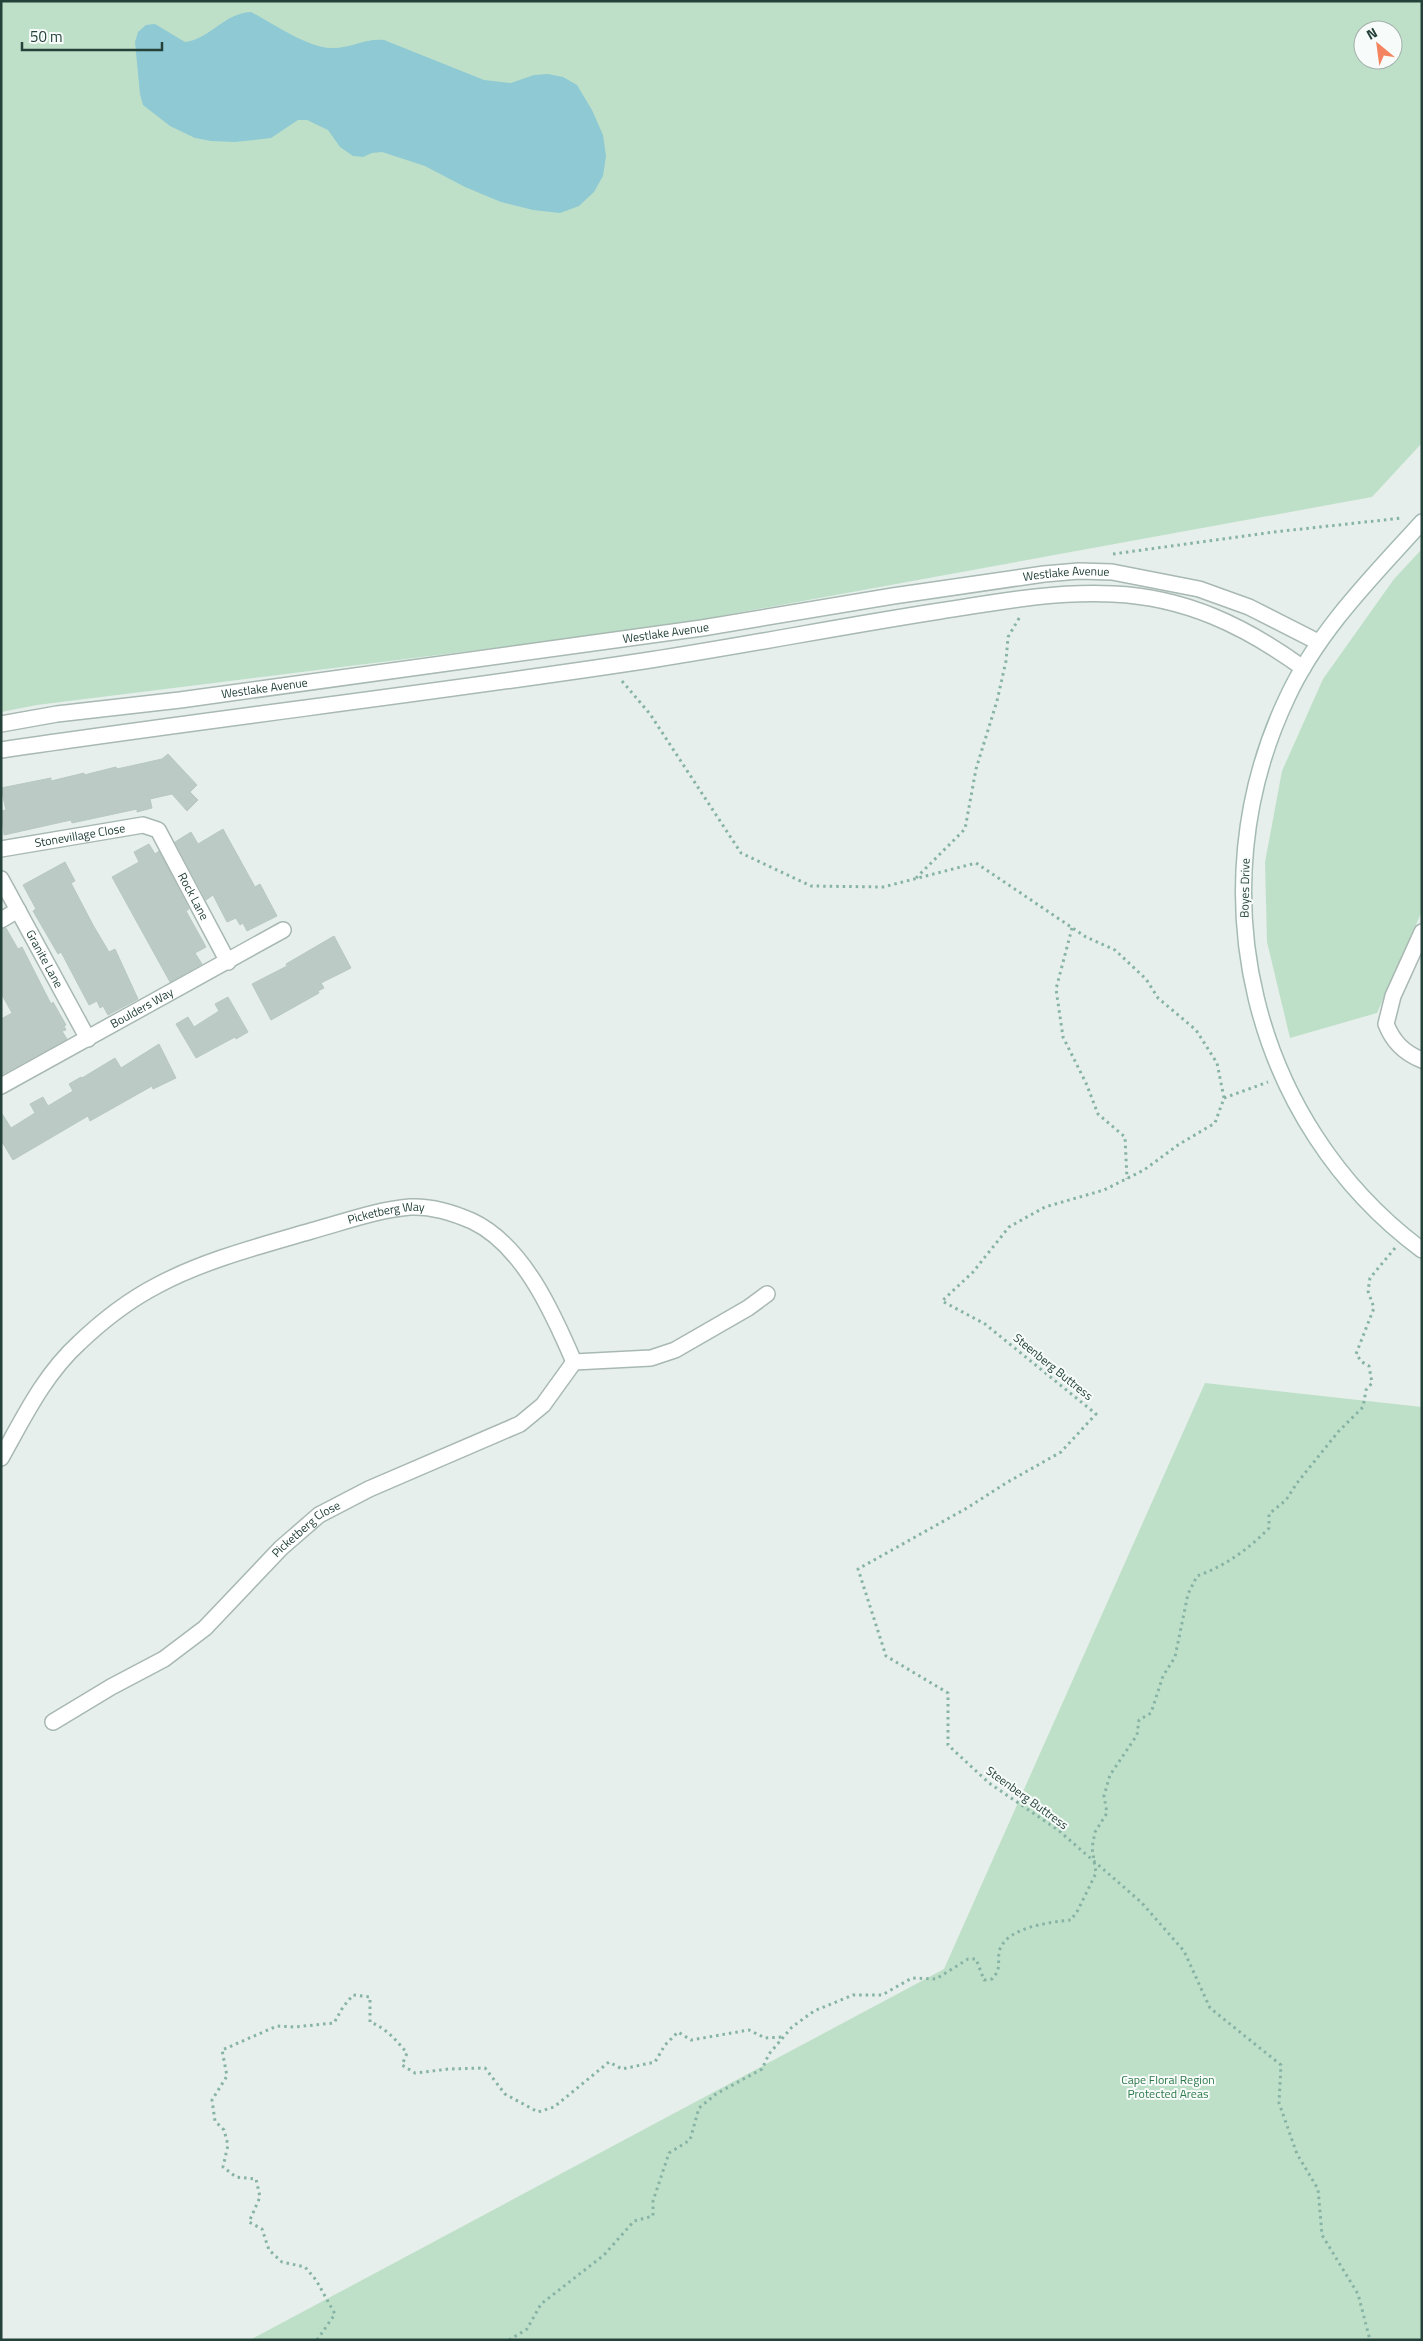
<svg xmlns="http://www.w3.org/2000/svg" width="1423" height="2341" viewBox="0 0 1423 2341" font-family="'Titillium Web',sans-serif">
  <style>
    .green { fill: #bfe0c8; fill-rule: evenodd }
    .water { fill: #8ec9d4 }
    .building { fill: #bbcac4; stroke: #b8c9c2 }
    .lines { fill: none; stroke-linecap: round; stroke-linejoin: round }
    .minor-casing { stroke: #a8b8b2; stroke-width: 18 }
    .secondary-casing { stroke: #a4bbb3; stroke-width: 18 }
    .path { stroke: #86b3a5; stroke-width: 3; stroke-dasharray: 2.5 4; stroke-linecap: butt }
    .minor { stroke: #fff; stroke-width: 15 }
    .secondary { stroke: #fff; stroke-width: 15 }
    .labels { text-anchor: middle; stroke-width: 4; stroke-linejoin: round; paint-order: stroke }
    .street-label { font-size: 12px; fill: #24423a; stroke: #f7fbf9 }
    .park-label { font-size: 12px; fill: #2d7a4b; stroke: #f7fbf9 }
  </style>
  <rect width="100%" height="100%" fill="#e6efeb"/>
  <path class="green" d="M 1,1 L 1422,1 L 1422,443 L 1372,497 L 655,628 L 37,705 L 1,712 ZM 1363,30 L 1393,30 L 1393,60 L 1363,60 Z
    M 1422,549 L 1422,911 L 1377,1013 L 1290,1038 L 1267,942 L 1265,862 L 1282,771 L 1323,679 L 1394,579 Z
    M 1205,1383 L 1422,1407 L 1422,2340 L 250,2340 L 944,1969 Z"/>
  <path class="water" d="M 251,12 C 272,23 309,49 333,48 C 351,48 366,38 384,40 L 484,80 L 511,83 L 534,75 L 548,74 L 563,77 L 577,85 L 592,110 L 603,135 L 606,156 L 603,176 L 594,192 L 579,206 L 560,213 L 533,210 L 501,202 L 465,187 L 425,166 L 382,152 L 372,153 L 363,157 L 353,156 L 340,147 L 328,130 L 307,120 L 298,120 L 271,138 L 235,142 L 211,141 L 195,138 L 170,126 L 143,105 L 140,94 L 135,42 L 138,32 L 146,25 L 155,24 L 185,42 C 210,39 224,13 251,12 Z"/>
  <path class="building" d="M 168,754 L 197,785 L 190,792 L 198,800 L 187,811 L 172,794 L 150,799 L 152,808 L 137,812 L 137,809 L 72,823 L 71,820 L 4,835 L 1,811 L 6,810 L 1,788 L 51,778 L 51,781 L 84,773 L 84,775 L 116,767 L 117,769 L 162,759 Z
    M 223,829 L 255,887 L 260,884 L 277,916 L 247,931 L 243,923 L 240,925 L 236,918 L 227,922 L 213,895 L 206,900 L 175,842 L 191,832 L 198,844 Z
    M 149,844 L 155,854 L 159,851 L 189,909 L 186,911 L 206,947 L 195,953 L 202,964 L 170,982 L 112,877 L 139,862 L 134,852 Z
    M 65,862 L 75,881 L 71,883 L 93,925 L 109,952 L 115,949 L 138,999 L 108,1015 L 103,1006 L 100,1008 L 97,1001 L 89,1005 L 61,952 L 58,954 L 33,911 L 36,909 L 23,885 Z
    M 6,928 L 18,949 L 22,947 L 51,1004 L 53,1002 L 66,1025 L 64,1026 L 66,1030 L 62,1031 L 67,1039 L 1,1075 L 1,1019 L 12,1013 L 1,993 L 1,929 Z
    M 334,936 L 351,968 L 321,983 L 324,988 L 318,991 L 319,993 L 271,1020 L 252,984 L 287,966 L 286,964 Z
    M 228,997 L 248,1032 L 236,1039 L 235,1037 L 196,1058 L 176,1024 L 188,1017 L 194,1027 L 219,1011 L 215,1004 Z
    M 159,1044 L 176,1078 L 153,1089 L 152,1086 L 90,1121 L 88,1116 L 13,1160 L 1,1140 L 1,1112 L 11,1128 L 35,1113 L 30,1104 L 43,1097 L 48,1106 L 73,1091 L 69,1084 L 81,1077 L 82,1078 L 115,1058 L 121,1068 Z"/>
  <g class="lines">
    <defs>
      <g id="minor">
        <path id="s1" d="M 1,724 L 57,714 L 180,700 L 702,628 L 893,596 L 1044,574 L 1079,571 L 1112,572 L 1199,589 L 1249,607 L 1318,642"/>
        <path d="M 1,750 C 217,718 434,693 650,660 C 747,645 843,626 940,611 C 997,602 1055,591 1113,594 C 1185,597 1245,626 1303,668"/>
        <path id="s2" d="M 1,849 L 143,825 L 158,830 L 228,962"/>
        <path id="s3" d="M 1,879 L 88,1039"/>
        <path d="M 1,920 L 18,910"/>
        <path d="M 1422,932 L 1393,996 L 1386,1024 C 1393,1042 1404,1053 1422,1060"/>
        <path id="s4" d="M 1,1086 L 283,930"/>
        <path d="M 574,1362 L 651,1358 L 675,1350 L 748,1308 L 767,1294"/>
        <path id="s5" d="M 1,1458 C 24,1417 44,1375 79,1343 C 102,1321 129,1300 158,1285 C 205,1260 260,1246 311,1231 C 344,1222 376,1210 410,1207 C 430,1206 454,1213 472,1221 C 523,1245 553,1313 574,1362"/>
        <path id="s6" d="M 53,1722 L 111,1687 L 164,1659 L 205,1628 L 281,1548 L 319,1515 L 369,1489 L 520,1424 L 543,1405 L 574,1362"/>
      </g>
      <path id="secondary" d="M 1422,522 C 1372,577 1318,631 1287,698 C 1196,890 1251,1123 1422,1250"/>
    </defs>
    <use href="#minor" class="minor-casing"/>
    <use href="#secondary" class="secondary-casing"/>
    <path class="path" d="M 1113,554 L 1274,532 L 1402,518
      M 622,681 L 650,714 L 741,853 L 811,886 L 883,887 L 976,863 L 1086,937 L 1115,950 L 1146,979 L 1158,998 L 1196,1030 L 1217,1063 L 1224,1098 L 1215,1123 L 1178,1145 L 1144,1170 L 1104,1190 L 1045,1207 L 1009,1227 L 973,1272 L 942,1301 L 985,1324 L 1096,1414 L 1061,1452 L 1006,1483 L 967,1508 L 858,1569 L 886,1656 L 948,1693 L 948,1745 L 989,1783 L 1058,1830 L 1141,1902 L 1184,1951 L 1210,2008 L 1281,2065 L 1279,2103 L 1297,2154 L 1318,2189 L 1322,2235 L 1358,2294 L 1370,2340
      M 916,878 L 965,829 L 976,769 L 997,701 L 1006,661 L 1008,637 L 1021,615
      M 1072,928 L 1056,989 L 1063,1037 L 1086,1083 L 1098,1114 L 1125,1137 L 1127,1179
      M 1224,1098 L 1268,1082
      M 317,2340 L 335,2314 L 316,2280 L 305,2267 L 282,2262 L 269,2250 L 262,2229 L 249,2222 L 260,2197 L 256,2179 L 236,2177 L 223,2167 L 228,2145 L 224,2130 L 215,2121 L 212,2100 L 227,2076 L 222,2050 L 277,2026 L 294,2027 L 334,2023 L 343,2007 L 353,1995 L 370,1997 L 370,2022 C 386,2028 396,2040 407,2053 L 402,2065 L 415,2073 L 449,2069 L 485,2068 L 505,2094 L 538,2112 L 554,2107 L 609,2062 L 622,2069 L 655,2062 L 665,2045 L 678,2032 L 691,2040 L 749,2030 L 765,2038 L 782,2037
      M 509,2340 L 527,2329 L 541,2304 L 604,2255 L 634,2221 L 653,2216 L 653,2201 L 669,2153 L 690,2140 L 699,2108 L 716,2094 L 762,2069 L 769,2054 L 792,2027 L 814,2011 L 853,1995 L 882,1995 L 912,1978 L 936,1979 L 968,1959 L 976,1959 L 984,1980 L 992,1979 C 1003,1967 996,1962 1000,1949 C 1008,1927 1051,1922 1071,1920 L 1078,1910 L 1096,1873 L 1092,1848 L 1095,1832 L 1107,1813 L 1104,1796 L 1110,1775 L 1137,1735 L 1139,1720 L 1151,1713 L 1163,1676 L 1175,1657 L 1188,1594 L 1197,1576 C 1225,1566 1249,1549 1269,1528 L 1269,1514 L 1286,1500 L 1297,1483 L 1338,1432 L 1363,1407 L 1366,1390 L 1372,1383 L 1369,1366 L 1362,1362 L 1356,1354 L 1374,1308 L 1368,1291 L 1370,1278 L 1395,1248"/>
    <use href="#minor" class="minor"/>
    <use href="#secondary" class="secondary"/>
  </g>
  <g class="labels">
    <g class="street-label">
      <text dy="4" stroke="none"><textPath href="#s1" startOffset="1076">Westlake Avenue</textPath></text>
      <text dy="4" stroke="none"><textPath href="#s1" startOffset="671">Westlake Avenue</textPath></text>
      <text dy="4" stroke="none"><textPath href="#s1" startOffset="266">Westlake Avenue</textPath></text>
      <text dy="4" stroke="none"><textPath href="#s2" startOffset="80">Stonevillage Close</textPath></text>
      <text transform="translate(1245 888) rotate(-89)" y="4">Boyes Drive</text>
      <text dy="4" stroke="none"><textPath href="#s2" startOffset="235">Rock Lane</textPath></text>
      <text dy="4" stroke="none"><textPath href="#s3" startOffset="91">Granite Lane</textPath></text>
      <text dy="4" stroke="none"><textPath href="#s4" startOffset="161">Boulders Way</textPath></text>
      <text dy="4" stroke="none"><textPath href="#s5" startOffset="478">Picketberg Way</textPath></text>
      <text transform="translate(1053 1367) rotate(39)" y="4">Steenberg Buttress</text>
      <text dy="4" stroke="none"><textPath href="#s6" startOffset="321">Picketberg Close</textPath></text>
      <text transform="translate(1027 1798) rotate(36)" y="4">Steenberg Buttress</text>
    </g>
    <g class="park-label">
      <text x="1168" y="2084">Cape Floral Region<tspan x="1168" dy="14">Protected Areas</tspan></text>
    </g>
  </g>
  <rect width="1423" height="2341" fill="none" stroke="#24423a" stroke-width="5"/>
  <g transform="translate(1378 45) rotate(331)"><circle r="24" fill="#f7fbf9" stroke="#a3b1ad"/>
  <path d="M0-4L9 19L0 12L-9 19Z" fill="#f4845f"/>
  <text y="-8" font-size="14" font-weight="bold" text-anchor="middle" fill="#24423a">N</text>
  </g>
  <path d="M22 42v8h140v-8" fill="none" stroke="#24423a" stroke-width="2.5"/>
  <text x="30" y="42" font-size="15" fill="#24423a" stroke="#f7fbf9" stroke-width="4" paint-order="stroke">50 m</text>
</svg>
